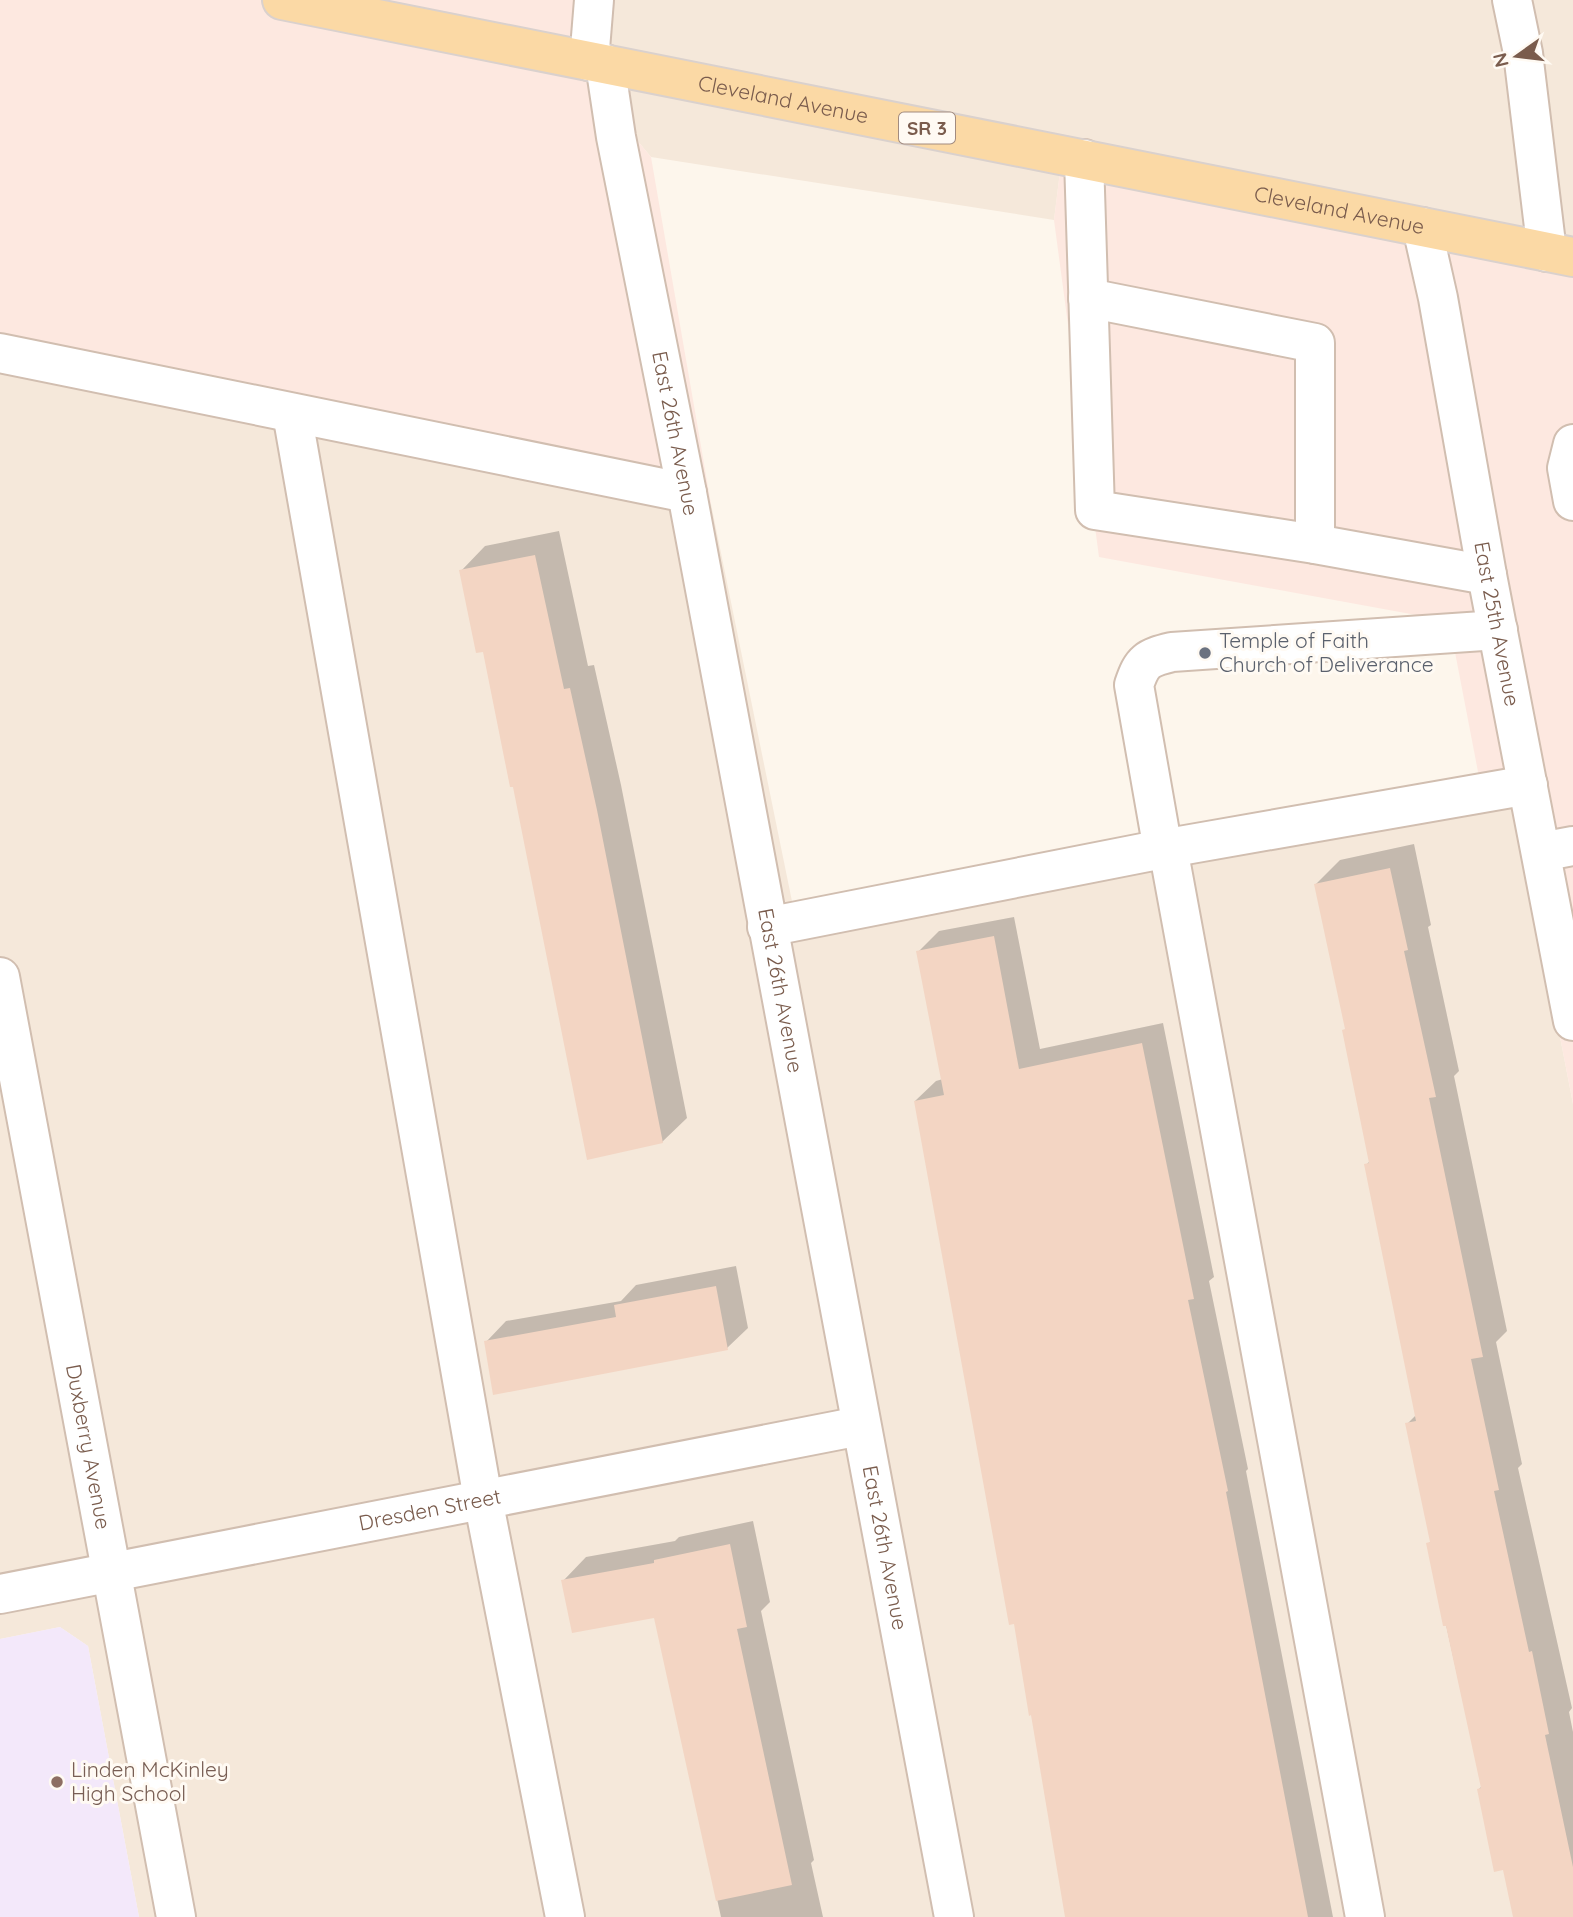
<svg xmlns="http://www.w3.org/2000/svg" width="1573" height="1917" viewBox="0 0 1573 1917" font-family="Quicksand,sans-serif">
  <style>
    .residential { fill: #f5e8da }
    .commercial { fill: #fde8e0 }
    .education { fill: #f3e8fa }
    .shadow { fill: #0003 }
    .building { fill: #f3d5c3 }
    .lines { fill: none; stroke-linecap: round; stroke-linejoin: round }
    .minor-casing { stroke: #d1beb0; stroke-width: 42 }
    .major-casing { stroke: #dad1cd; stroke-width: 42 }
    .minor { stroke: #fff; stroke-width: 38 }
    .major { stroke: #fbd9a5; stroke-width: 38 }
    .worship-dot { fill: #6b7280; stroke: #fffaf3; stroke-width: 2.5 }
    .education-dot { fill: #8d6e63; stroke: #fffaf3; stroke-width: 2.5 }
    .labels { text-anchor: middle; stroke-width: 6; stroke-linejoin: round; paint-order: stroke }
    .shield { fill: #fffaf3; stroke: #a28b7f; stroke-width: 2 }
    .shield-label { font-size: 19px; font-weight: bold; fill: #7a5c4d }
    .street-label { font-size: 21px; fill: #7a5c4d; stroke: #fffaf3 }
    .worship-label { font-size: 21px; fill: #5b616d; stroke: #fffaf3; text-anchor: start }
    .education-label { font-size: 21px; fill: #785e54; stroke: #fffaf3; text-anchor: start }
  </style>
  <rect width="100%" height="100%" fill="#fdf6ec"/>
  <path class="residential" d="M 589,0 L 1573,0 L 1573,259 L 1062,156 L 1054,220 L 651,157 L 578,69 Z
    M 0,363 L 711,504 L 795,916 L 1509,773 L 1573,1104 L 1573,1917 L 139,1917 L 88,1646 L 60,1627 L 0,1639 Z"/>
  <path class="commercial" d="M 0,0 L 589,0 L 578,69 L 651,157 L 711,504 L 0,363 Z
    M 1062,155 L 1573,259 L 1573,1104 L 1509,773 L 1479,777 L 1449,621 L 1099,557 L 1054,220 Z"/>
  <path class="education" d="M 60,1627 L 88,1646 L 139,1917 L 0,1917 L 0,1639 Z"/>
  <path class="shadow" d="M 559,531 L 588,666 L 594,665 L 621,785 L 687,1118 L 662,1142 L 514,785 L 484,650 L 461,571 L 485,546 Z
    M 1414,844 L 1431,925 L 1428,927 L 1459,1071 L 1454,1076 L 1507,1331 L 1496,1342 L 1522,1464 L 1518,1468 L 1572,1708 L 1569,1712 L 1573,1732 L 1573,1917 L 1515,1917 L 1505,1867 L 1479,1789 L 1482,1786 L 1428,1544 L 1432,1540 L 1407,1424 L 1417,1414 L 1366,1165 L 1370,1161 L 1347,1028 L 1316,884 L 1340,860 Z
    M 1014,917 L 1040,1049 L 1163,1023 L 1214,1277 L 1209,1281 L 1248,1469 L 1246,1471 L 1333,1917 L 1068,1917 L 1015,1622 L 915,1101 L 936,1081 L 943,1079 L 918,952 L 939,931 Z
    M 736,1266 L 748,1328 L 727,1348 L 486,1342 L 506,1321 L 621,1301 L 636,1285 Z
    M 753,1521 L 770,1602 L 761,1611 L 814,1860 L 811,1863 L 823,1917 L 721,1917 L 655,1616 L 563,1581 L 586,1557 L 675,1541 L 679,1537 Z"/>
  <path class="building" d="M 535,555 L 564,689 L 570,688 L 597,810 L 663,1143 L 587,1160 L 513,787 L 510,787 L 483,652 L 476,653 L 459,570 Z
    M 1390,868 L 1408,950 L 1404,951 L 1436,1097 L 1429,1098 L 1483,1357 L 1471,1359 L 1499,1490 L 1494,1491 L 1529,1652 L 1532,1651 L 1549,1734 L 1545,1735 L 1573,1867 L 1573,1917 L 1513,1917 L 1503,1870 L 1494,1872 L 1477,1789 L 1481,1788 L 1446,1626 L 1443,1626 L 1426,1543 L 1430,1542 L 1405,1423 L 1416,1421 L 1364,1164 L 1369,1163 L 1342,1030 L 1345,1029 L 1314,884 Z
    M 994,936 L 1019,1069 L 1142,1043 L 1194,1299 L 1188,1300 L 1228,1491 L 1226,1492 L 1308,1917 L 1065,1917 L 1031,1715 L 1029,1716 L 1014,1624 L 1009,1625 L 914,1101 L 944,1095 L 916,951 Z
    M 716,1286 L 728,1350 L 493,1395 L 484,1341 L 616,1317 L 614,1305 Z
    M 730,1544 L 747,1627 L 737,1629 L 792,1885 L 716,1901 L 654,1618 L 572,1633 L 561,1580 L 654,1563 L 654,1560 Z"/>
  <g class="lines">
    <defs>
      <g id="minor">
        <path d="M 1512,0 L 1523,53 L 1547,252"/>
        <path d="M 589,61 L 594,0"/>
        <path id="s1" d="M 605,64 L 616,137 L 687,493 L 954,1917"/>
        <path d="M 1084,159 L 1095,510 L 1315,544 L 1487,575"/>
        <path id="s2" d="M 1422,227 L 1438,298 L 1487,575 L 1573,1021"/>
        <path d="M 1088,298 L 1315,343 L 1315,544"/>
        <path d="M 0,353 L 687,493"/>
        <path d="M 292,413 L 483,1499 L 565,1917"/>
        <path d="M 1573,444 L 1567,468 L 1573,501"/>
        <path d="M 1168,848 L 1365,1917"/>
        <path d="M 1163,850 L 1134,685 C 1142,661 1147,658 1172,652 L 1498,630"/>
        <path d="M 1541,852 L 1573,846"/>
        <path d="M 767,927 L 1168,848 L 1528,785"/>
        <path id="s3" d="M 0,977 L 176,1917"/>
        <path id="s4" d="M 0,1594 L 860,1426"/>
      </g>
      <g id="major">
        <path id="s5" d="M 282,0 L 1573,257"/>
      </g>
    </defs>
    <use href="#minor" class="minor-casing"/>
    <use href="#major" class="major-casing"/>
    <use href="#minor" class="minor"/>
    <use href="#major" class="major"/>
  </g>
  <circle class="worship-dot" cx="1205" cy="653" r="7"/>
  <circle class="education-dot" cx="57" cy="1782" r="7"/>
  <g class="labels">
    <rect class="shield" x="899" y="112.5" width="56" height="31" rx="5"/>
    <g class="shield-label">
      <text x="927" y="135">SR 3</text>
    </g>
    <g class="street-label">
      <text dy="7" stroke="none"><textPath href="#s5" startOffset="511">Cleveland Avenue</textPath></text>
      <text dy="7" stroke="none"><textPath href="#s5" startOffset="1078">Cleveland Avenue</textPath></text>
      <text dy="7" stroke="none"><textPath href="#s1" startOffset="376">East 26th Avenue</textPath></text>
      <text dy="7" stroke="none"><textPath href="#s2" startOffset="404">East 25th Avenue</textPath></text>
      <text dy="7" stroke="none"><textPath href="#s1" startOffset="943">East 26th Avenue</textPath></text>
      <text dy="7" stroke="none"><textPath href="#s3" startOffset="478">Duxberry Avenue</textPath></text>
      <text dy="7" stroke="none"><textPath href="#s4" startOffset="438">Dresden Street</textPath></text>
      <text dy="7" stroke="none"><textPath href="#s1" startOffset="1510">East 26th Avenue</textPath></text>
    </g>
    <g class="worship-label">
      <text x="1219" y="648">Temple of Faith<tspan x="1219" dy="24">Church of Deliverance</tspan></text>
    </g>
    <g class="education-label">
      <text x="71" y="1777">Linden McKinley<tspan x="71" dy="24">High School</tspan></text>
    </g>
  </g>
  <g transform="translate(1517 56) rotate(256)" stroke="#fffaf3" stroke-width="5" paint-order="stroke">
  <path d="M0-5L12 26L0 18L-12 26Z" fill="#7a5c4d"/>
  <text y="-10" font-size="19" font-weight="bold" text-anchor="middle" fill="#7a5c4d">N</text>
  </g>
</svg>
